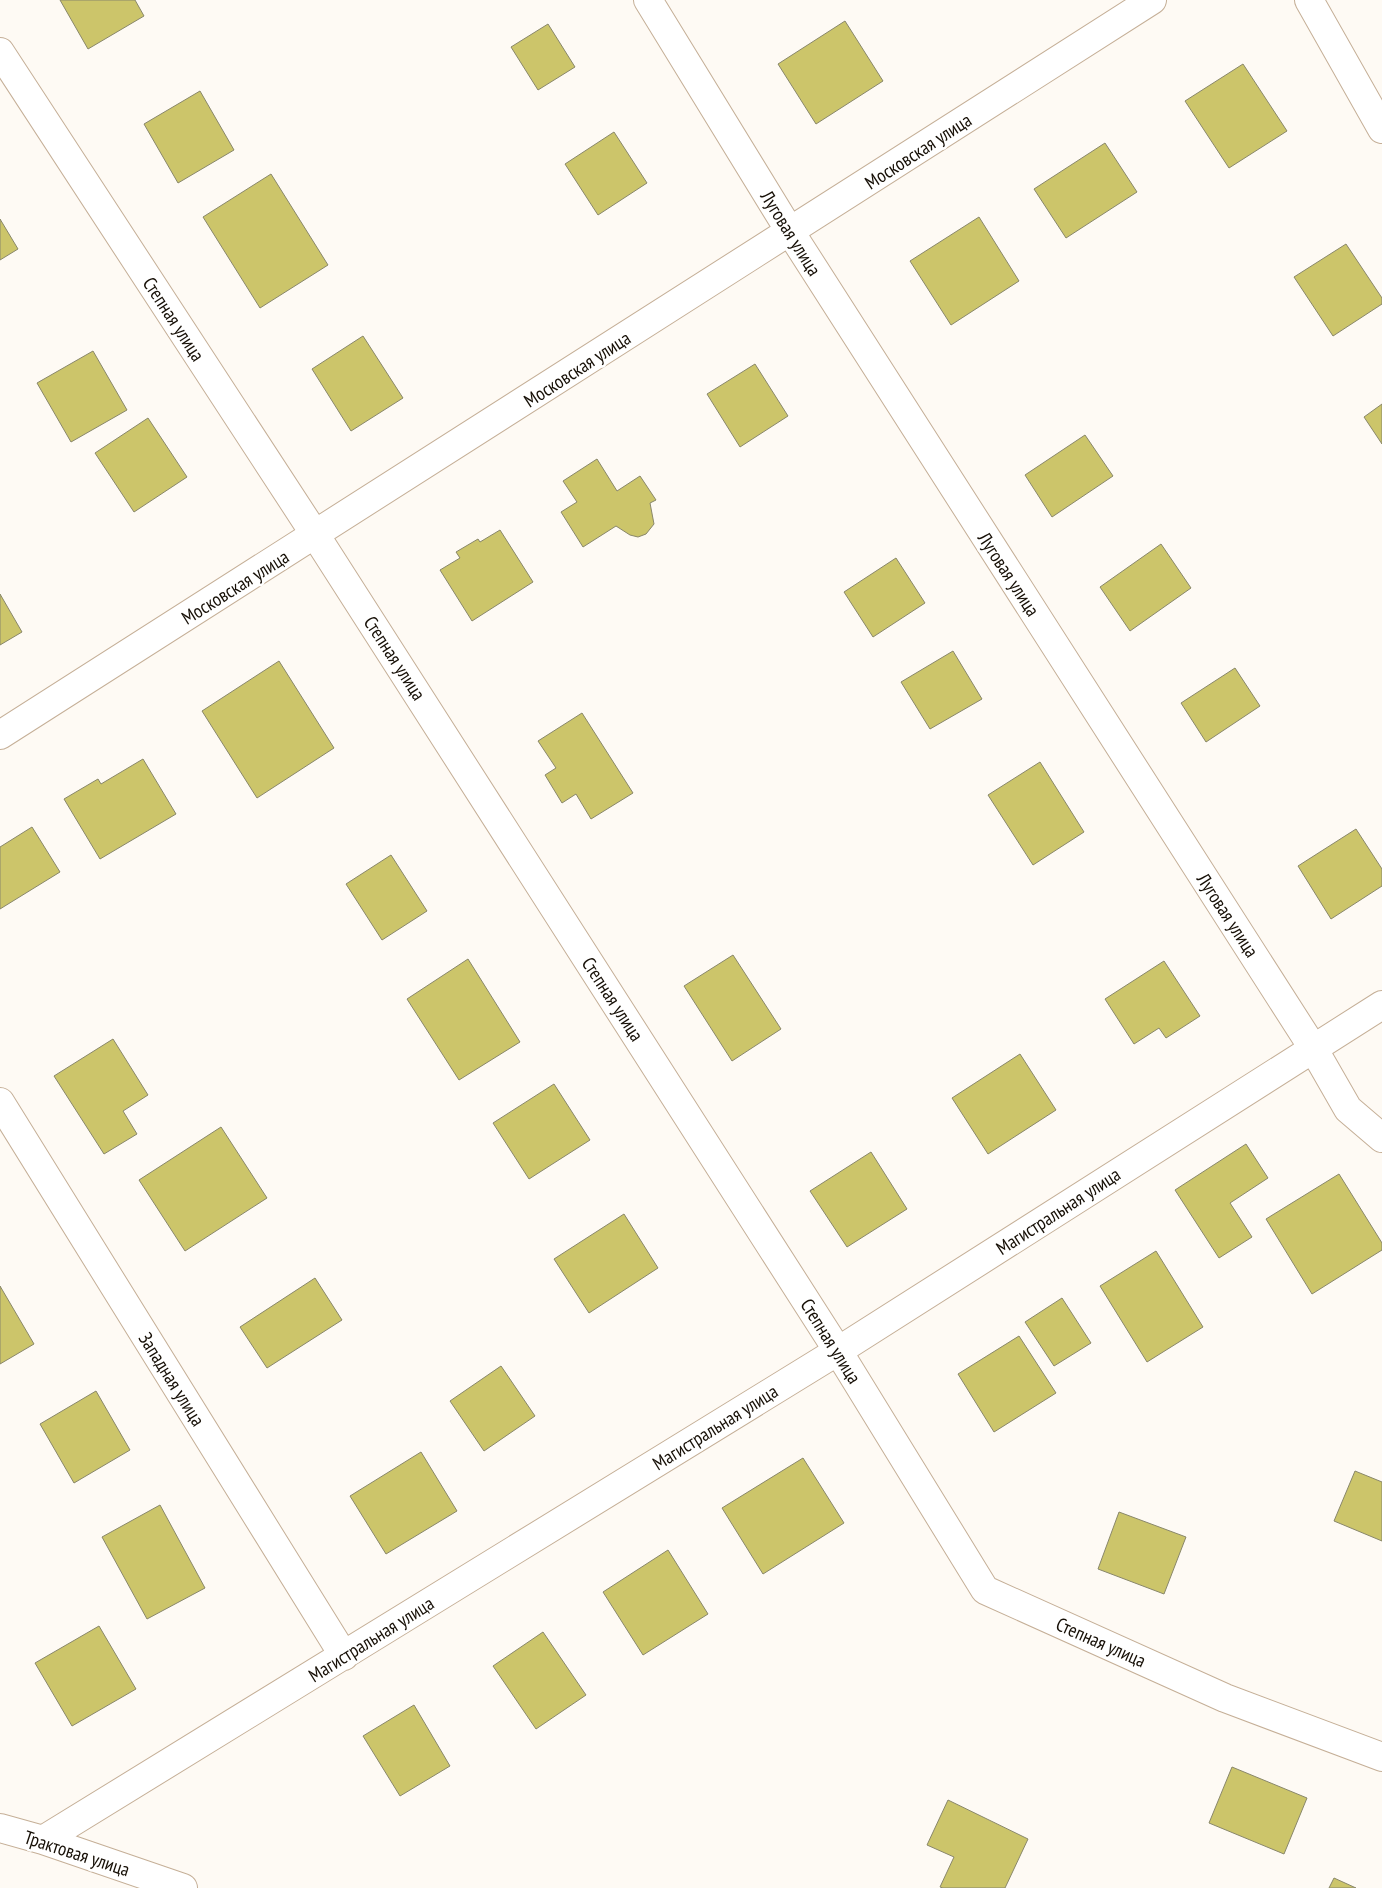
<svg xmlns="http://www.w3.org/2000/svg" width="1382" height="1888" viewBox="0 0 1382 1888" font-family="'PT Sans Narrow',sans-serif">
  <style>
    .building { fill: #ccc56a; stroke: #89876a }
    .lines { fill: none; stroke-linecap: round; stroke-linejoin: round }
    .street-casing { stroke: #c5af97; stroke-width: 30 }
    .street { stroke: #fff; stroke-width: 28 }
    .labels { text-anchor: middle; stroke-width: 5; stroke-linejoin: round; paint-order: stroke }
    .street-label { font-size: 19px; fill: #160f06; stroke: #fff }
  </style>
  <rect width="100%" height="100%" fill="#fefaf4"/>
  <path class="building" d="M 60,0 L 135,0 L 144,16 L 88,49 Z
    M 845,21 L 883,81 L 816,124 L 778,64 Z
    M 548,24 L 575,67 L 538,90 L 511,47 Z
    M 1243,64 L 1287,131 L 1229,168 L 1185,101 Z
    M 200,91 L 234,150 L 178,183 L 144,124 Z
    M 614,132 L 647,183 L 598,215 L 565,164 Z
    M 1105,143 L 1137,192 L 1066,238 L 1034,189 Z
    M 271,174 L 328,265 L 260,308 L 203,217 Z
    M 979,217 L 1019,281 L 951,325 L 910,261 Z
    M 0,219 L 18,249 L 0,260 Z
    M 1346,244 L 1382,298 L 1382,304 L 1333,336 L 1294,277 Z
    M 363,336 L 403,398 L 351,431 L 312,369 Z
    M 93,351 L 127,410 L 71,442 L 37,383 Z
    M 755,364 L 788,416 L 740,447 L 707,394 Z
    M 1382,404 L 1382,444 L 1364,417 Z
    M 148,418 L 187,477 L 134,512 L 95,453 Z
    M 1085,435 L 1113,476 L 1052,517 L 1025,475 Z
    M 597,459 L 617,491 L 640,476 L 656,500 L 650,503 L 654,524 L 646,534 L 638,537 L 630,535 L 616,526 L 583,547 L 561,512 L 577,502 L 563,481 Z
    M 500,530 L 533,582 L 472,621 L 440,570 L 460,558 L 456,552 L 478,539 L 480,542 Z
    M 1161,544 L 1191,588 L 1130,631 L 1100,587 Z
    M 896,558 L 925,603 L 873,637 L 844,592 Z
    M 0,594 L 22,632 L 0,645 Z
    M 953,651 L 982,699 L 930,729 L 901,682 Z
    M 279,661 L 334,748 L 257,798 L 202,711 Z
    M 1235,668 L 1260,706 L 1206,742 L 1181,703 Z
    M 582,713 L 633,793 L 591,819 L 576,794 L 562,803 L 545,775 L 556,768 L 538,741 Z
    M 143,759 L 176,814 L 100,859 L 64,799 L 98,779 L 101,784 Z
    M 1040,762 L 1084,832 L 1033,865 L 988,795 Z
    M 32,827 L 60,872 L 0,909 L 0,847 Z
    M 1356,829 L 1382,869 L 1382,886 L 1331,919 L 1298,866 Z
    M 391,855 L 427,911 L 382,940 L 346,884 Z
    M 733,955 L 781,1029 L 732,1061 L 684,986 Z
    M 468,959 L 520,1042 L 459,1080 L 407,999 Z
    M 1164,961 L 1200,1016 L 1166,1038 L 1159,1028 L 1134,1044 L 1105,999 Z
    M 113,1039 L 148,1095 L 123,1111 L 137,1134 L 104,1154 L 54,1076 Z
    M 1020,1054 L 1056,1110 L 988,1154 L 952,1098 Z
    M 554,1084 L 590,1140 L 529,1179 L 493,1123 Z
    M 221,1127 L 267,1198 L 185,1251 L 139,1180 Z
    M 1246,1144 L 1268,1178 L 1230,1203 L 1252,1237 L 1219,1258 L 1175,1190 Z
    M 871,1152 L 907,1209 L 847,1247 L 810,1191 Z
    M 1339,1174 L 1382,1243 L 1382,1250 L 1312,1294 L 1266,1219 Z
    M 624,1214 L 658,1268 L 589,1313 L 554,1259 Z
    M 1156,1251 L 1203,1327 L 1147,1362 L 1100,1286 Z
    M 315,1278 L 342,1320 L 267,1368 L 240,1327 Z
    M 0,1286 L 34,1344 L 0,1364 Z
    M 1062,1298 L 1091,1343 L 1054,1366 L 1025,1322 Z
    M 1019,1336 L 1056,1393 L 994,1432 L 958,1374 Z
    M 501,1366 L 535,1416 L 484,1451 L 450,1401 Z
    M 96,1391 L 130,1450 L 74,1483 L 40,1424 Z
    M 421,1452 L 457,1511 L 386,1554 L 350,1496 Z
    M 803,1458 L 844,1523 L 763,1574 L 722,1508 Z
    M 1355,1471 L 1382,1482 L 1382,1541 L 1334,1521 Z
    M 160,1505 L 205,1588 L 147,1619 L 102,1537 Z
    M 1119,1512 L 1186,1537 L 1164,1594 L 1098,1569 Z
    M 668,1550 L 708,1614 L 643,1655 L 603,1592 Z
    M 99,1626 L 136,1689 L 72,1726 L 35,1663 Z
    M 543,1632 L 586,1695 L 536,1729 L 493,1666 Z
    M 414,1705 L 450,1766 L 400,1796 L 363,1736 Z
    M 1232,1767 L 1307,1798 L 1284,1854 L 1209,1823 Z
    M 948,1800 L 1028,1839 L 1005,1888 L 943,1888 L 940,1887 L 954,1857 L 927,1845 Z
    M 1334,1878 L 1356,1888 L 1329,1888 Z"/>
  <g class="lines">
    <defs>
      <path id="street" d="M 648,0 L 791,233 L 1313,1048 L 1348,1109 L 1382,1138
        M 1309,0 L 1382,129
        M 0,52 L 316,536 L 838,1351 L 985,1590 L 1225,1698 L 1382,1757
        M 0,735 C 385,492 769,247 1152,0
        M 0,1102 L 344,1656
        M 0,1828 L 43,1840 L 183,1888
        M 43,1840 L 838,1351 L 1382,1005"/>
    </defs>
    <use href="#street" class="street-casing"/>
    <use href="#street" class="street"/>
  </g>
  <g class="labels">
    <g class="street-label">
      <text transform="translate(918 151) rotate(-33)" y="7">Московская улица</text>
      <text transform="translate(791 233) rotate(58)" y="7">Луговая улица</text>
      <text transform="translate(174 319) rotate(57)" y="7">Степная улица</text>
      <text transform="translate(577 369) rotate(-33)" y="7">Московская улица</text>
      <text transform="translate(1009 574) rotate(57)" y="7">Луговая улица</text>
      <text transform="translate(235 587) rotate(-32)" y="7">Московская улица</text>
      <text transform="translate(395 658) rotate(57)" y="7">Степная улица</text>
      <text transform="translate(1228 915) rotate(57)" y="7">Луговая улица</text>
      <text transform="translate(613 999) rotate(57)" y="7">Степная улица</text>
      <text transform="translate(1058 1211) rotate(-33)" y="7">Магистральная улица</text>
      <text transform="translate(831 1341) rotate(58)" y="7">Степная улица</text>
      <text transform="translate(172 1379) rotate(58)" y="7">Западная улица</text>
      <text transform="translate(715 1427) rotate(-32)" y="7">Магистральная улица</text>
      <text transform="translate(371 1639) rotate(-32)" y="7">Магистральная улица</text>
      <text transform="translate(1101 1642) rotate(24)" y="7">Степная улица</text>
      <text transform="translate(77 1853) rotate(18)" y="7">Трактовая улица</text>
    </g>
  </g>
</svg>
